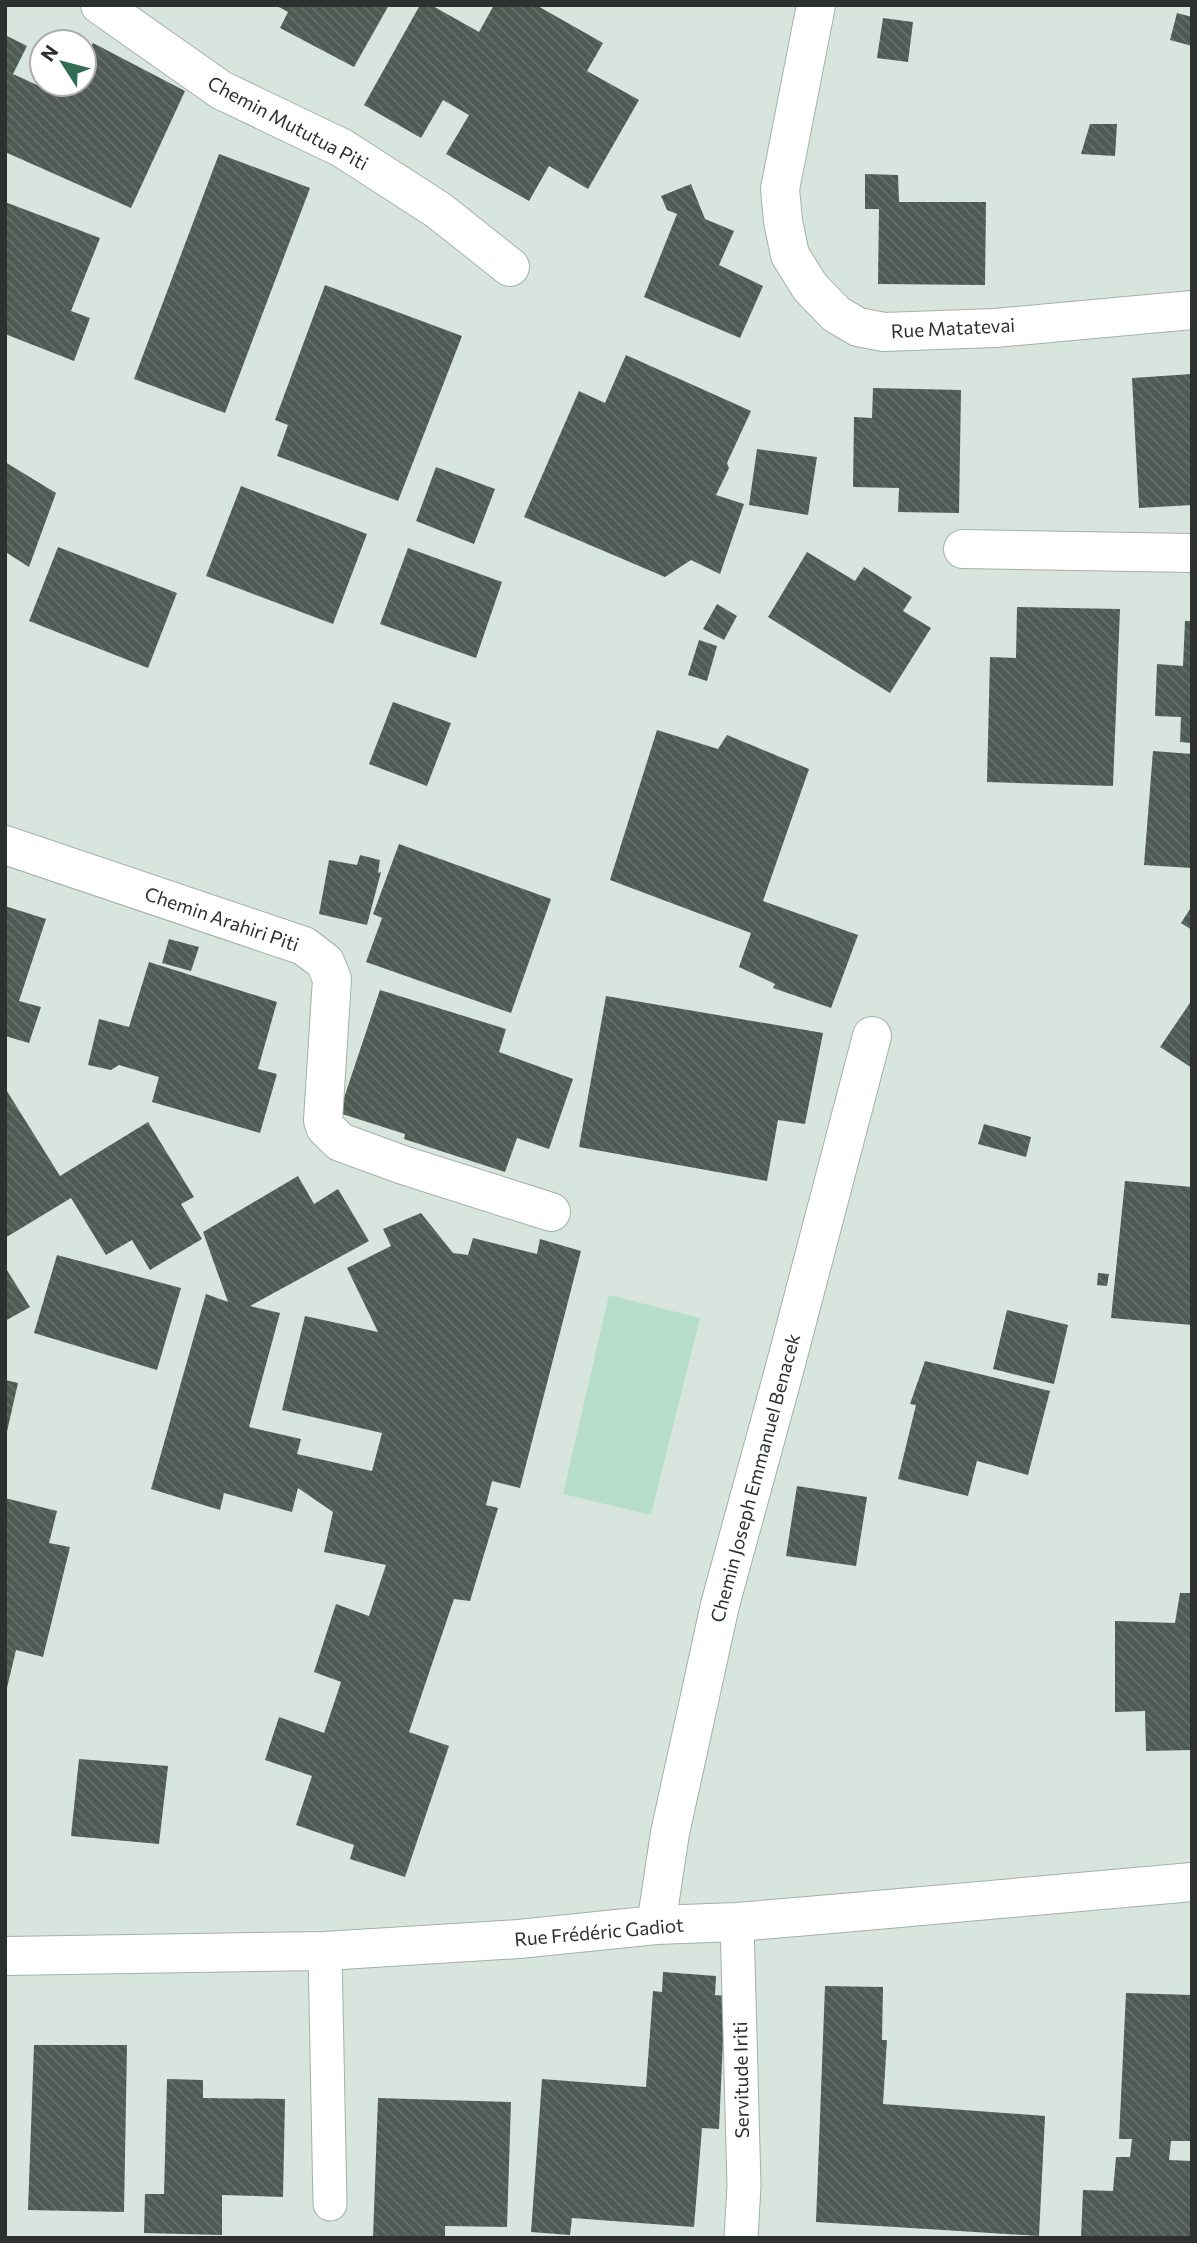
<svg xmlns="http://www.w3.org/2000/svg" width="1197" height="2243" viewBox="0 0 1197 2243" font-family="Commissioner,sans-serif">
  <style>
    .garden { fill: #b7ddcb }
    .building { fill: url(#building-back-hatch) }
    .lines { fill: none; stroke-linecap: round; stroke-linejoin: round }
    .service-casing { stroke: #a3b0aa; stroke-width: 35 }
    .minor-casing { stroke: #a3b0aa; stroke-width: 40 }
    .tertiary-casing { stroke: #a3b0aa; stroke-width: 40 }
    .service { stroke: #fff; stroke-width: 33 }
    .minor { stroke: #fff; stroke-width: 38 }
    .tertiary { stroke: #fff; stroke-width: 38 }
    .labels { text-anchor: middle; stroke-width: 7; stroke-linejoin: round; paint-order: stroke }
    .street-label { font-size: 19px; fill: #2c312f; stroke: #fff }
  </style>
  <defs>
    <pattern id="building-back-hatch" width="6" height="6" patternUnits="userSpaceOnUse" patternTransform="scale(1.75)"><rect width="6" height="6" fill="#4f5a55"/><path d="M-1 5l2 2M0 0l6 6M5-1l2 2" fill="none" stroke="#666f6b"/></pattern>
  </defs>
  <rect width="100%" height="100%" fill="#d8e5df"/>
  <path class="garden" d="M 609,1295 L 700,1318 L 651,1515 L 563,1494 Z"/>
  <path class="building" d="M 275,5 L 389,5 L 354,67 L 280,28 L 288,12 Z
    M 420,5 L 431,5 L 479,32 L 494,5 L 536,5 L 603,43 L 587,71 L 639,100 L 588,189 L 549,166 L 529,201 L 446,154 L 469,115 L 443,100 L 421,138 L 364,105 Z
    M 1177,13 L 1192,17 L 1192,46 L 1170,40 Z
    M 883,18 L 913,22 L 908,62 L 877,58 Z
    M 5,35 L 27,46 L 13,74 L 61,96 L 67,84 L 84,84 L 84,61 L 93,43 L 185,91 L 131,208 L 5,152 Z
    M 1090,124 L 1117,124 L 1115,156 L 1081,154 Z
    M 219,154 L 310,188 L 225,413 L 134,379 Z
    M 865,174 L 898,175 L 899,202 L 986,202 L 985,285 L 878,284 L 879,209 L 865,209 Z
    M 691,184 L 705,219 L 734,231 L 719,265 L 763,286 L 740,338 L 644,297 L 677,214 L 667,210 L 661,196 Z
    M 5,202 L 100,238 L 71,311 L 90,318 L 74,361 L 5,334 Z
    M 325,285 L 462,336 L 398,501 L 277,456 L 288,425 L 275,420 Z
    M 626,355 L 751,411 L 727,463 L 729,468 L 716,495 L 744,504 L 720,574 L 691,560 L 665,577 L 524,517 L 579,391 L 605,403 Z
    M 1192,374 L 1192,505 L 1139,508 L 1132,378 Z
    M 873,388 L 961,390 L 959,513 L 898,512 L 899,488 L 853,487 L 854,417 L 872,418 Z
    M 757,449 L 817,457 L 808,515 L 749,505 Z
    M 5,462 L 56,493 L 29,567 L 7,553 L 5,555 Z
    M 436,467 L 495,489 L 474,544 L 416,521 Z
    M 241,486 L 367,534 L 333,624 L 206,576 Z
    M 58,547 L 177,593 L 148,668 L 29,621 Z
    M 408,548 L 502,582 L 476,658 L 380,624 Z
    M 807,552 L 855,581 L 864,567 L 912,597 L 903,611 L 931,628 L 890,693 L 768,617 Z
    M 717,604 L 737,616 L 724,640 L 703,629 Z
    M 1017,607 L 1120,609 L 1113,786 L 987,782 L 990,657 L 1016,658 Z
    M 1185,621 L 1192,621 L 1192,743 L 1180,742 L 1181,717 L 1155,716 L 1157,664 L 1183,666 Z
    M 699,640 L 717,646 L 707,681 L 688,675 Z
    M 393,702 L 451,723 L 427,786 L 369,764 Z
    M 657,730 L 718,749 L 727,735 L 809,769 L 763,901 L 858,935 L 831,1008 L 773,988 L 775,984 L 739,967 L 751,933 L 610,880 Z
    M 1153,751 L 1192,754 L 1192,868 L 1144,865 Z
    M 399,844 L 551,899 L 511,1013 L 366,962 L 382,918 L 373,914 Z
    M 360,855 L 380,860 L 378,873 L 381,872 L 367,925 L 319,914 L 329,860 L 357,865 Z
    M 5,906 L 46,919 L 19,1001 L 41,1007 L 29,1043 L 5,1036 Z
    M 1192,906 L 1192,930 L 1181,923 Z
    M 169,939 L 199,947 L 191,971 L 162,963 Z
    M 149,962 L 277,1002 L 258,1069 L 277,1074 L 260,1133 L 152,1102 L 159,1077 L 119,1065 L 111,1070 L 88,1065 L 99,1019 L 129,1027 Z
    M 380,990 L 506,1029 L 499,1052 L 573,1079 L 549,1149 L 517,1138 L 505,1172 L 404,1139 L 405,1134 L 339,1113 Z
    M 606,996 L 823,1033 L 805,1124 L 778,1120 L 767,1181 L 579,1147 Z
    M 1192,1000 L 1192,1068 L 1160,1047 Z
    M 5,1088 L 60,1176 L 148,1122 L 194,1197 L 181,1204 L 202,1239 L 150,1270 L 132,1240 L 106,1255 L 71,1198 L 5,1238 Z
    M 984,1124 L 1031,1137 L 1026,1157 L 978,1144 Z
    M 298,1176 L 314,1204 L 338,1189 L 369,1241 L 250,1306 L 280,1313 L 249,1427 L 301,1439 L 297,1454 L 372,1471 L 382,1433 L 282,1410 L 305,1316 L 378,1332 L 347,1268 L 391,1246 L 383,1229 L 421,1213 L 453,1253 L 468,1255 L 473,1238 L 537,1254 L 540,1239 L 581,1251 L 520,1488 L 492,1481 L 486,1505 L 498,1508 L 470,1601 L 454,1599 L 409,1732 L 449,1746 L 405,1877 L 350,1859 L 354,1845 L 296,1825 L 312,1776 L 265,1760 L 279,1717 L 324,1733 L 341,1682 L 314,1672 L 336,1604 L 369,1616 L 386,1565 L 324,1552 L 333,1512 L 298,1488 L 292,1512 L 224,1493 L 220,1510 L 151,1489 L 206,1294 L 228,1302 L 203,1232 Z
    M 1125,1181 L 1192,1187 L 1192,1325 L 1111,1318 Z
    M 57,1255 L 181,1288 L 157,1370 L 34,1333 Z
    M 5,1267 L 30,1307 L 5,1321 Z
    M 1098,1273 L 1109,1274 L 1107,1286 L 1097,1285 Z
    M 1007,1310 L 1068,1325 L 1054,1384 L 993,1369 Z
    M 925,1361 L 1050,1391 L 1028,1475 L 977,1461 L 968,1496 L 898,1479 L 916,1405 L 910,1404 Z
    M 5,1380 L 18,1383 L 6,1436 L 5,1436 Z
    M 797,1486 L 867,1497 L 856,1566 L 786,1556 Z
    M 5,1498 L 57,1511 L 49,1543 L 70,1547 L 43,1657 L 16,1650 L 6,1692 Z
    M 1180,1593 L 1192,1593 L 1192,1750 L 1146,1751 L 1145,1711 L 1115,1712 L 1115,1621 L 1175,1623 Z
    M 79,1759 L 168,1766 L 159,1844 L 71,1836 Z
    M 663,1972 L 716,1976 L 715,1995 L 725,1996 L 719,2129 L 702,2128 L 694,2227 L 572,2218 L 570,2235 L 531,2232 L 542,2079 L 646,2087 L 653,1991 L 662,1992 Z
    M 825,1986 L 883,1987 L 882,2040 L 887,2040 L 883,2104 L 1045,2116 L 1039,2236 L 816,2222 Z
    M 1126,1993 L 1192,1995 L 1192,2141 L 1171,2141 L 1169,2160 L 1192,2161 L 1192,2238 L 1081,2238 L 1083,2190 L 1113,2191 L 1116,2157 L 1130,2157 L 1132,2139 L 1119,2139 Z
    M 34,2045 L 127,2045 L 124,2212 L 28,2210 Z
    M 167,2079 L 203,2080 L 203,2098 L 285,2099 L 283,2197 L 222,2195 L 222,2235 L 144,2233 L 145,2194 L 164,2194 Z
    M 378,2098 L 511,2102 L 507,2227 L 445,2226 L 445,2238 L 373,2238 Z"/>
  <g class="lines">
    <defs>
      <path id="service" d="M 737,1922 L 744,2186 L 741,2238
        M 325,1951 L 330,2204"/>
      <path id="minor" d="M 100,5 L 221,90 L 342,148 L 438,210 L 510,267
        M 816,5 L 780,189 L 783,221 L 790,255 L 810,287 L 836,314 L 858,327 L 884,332 L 995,328 L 1192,310
        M 963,549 L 1192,553
        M 5,845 L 304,946 L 325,962 L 332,979 L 323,1120 L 325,1127 L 340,1142 L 403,1165 L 551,1212
        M 656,1925 L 670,1833 L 720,1605 L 784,1371 L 872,1036"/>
      <path id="tertiary" d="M 5,1956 L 325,1951 L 519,1939 L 656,1925 L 737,1922 L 843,1913 L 1192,1882"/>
    </defs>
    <use href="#service" class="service-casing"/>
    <use href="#minor" class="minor-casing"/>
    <use href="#tertiary" class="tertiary-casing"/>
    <use href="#service" class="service"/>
    <use href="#minor" class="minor"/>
    <use href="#tertiary" class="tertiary"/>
  </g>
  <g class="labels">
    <g class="street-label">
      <text transform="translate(288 123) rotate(28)" y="7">Chemin Mututua Piti</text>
      <text transform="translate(953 328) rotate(-3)" y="7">Rue Matatevai</text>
      <text transform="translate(222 919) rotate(19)" y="7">Chemin Arahiri Piti</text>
      <text transform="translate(755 1478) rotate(-75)" y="7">Chemin Joseph Emmanuel Benacek</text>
      <text transform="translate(599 1932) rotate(-5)" y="7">Rue Frédéric Gadiot</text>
      <text transform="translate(741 2080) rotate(-91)" y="7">Servitude Iriti</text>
    </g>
  </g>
  <rect width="1197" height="2243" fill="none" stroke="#2c312f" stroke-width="14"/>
  <g transform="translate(63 63) rotate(306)"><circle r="33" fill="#ffffff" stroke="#abadac" stroke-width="2"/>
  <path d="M0-5L12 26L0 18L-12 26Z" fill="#326c54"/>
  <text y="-10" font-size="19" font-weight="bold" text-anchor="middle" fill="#2c312f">N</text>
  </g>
</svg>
